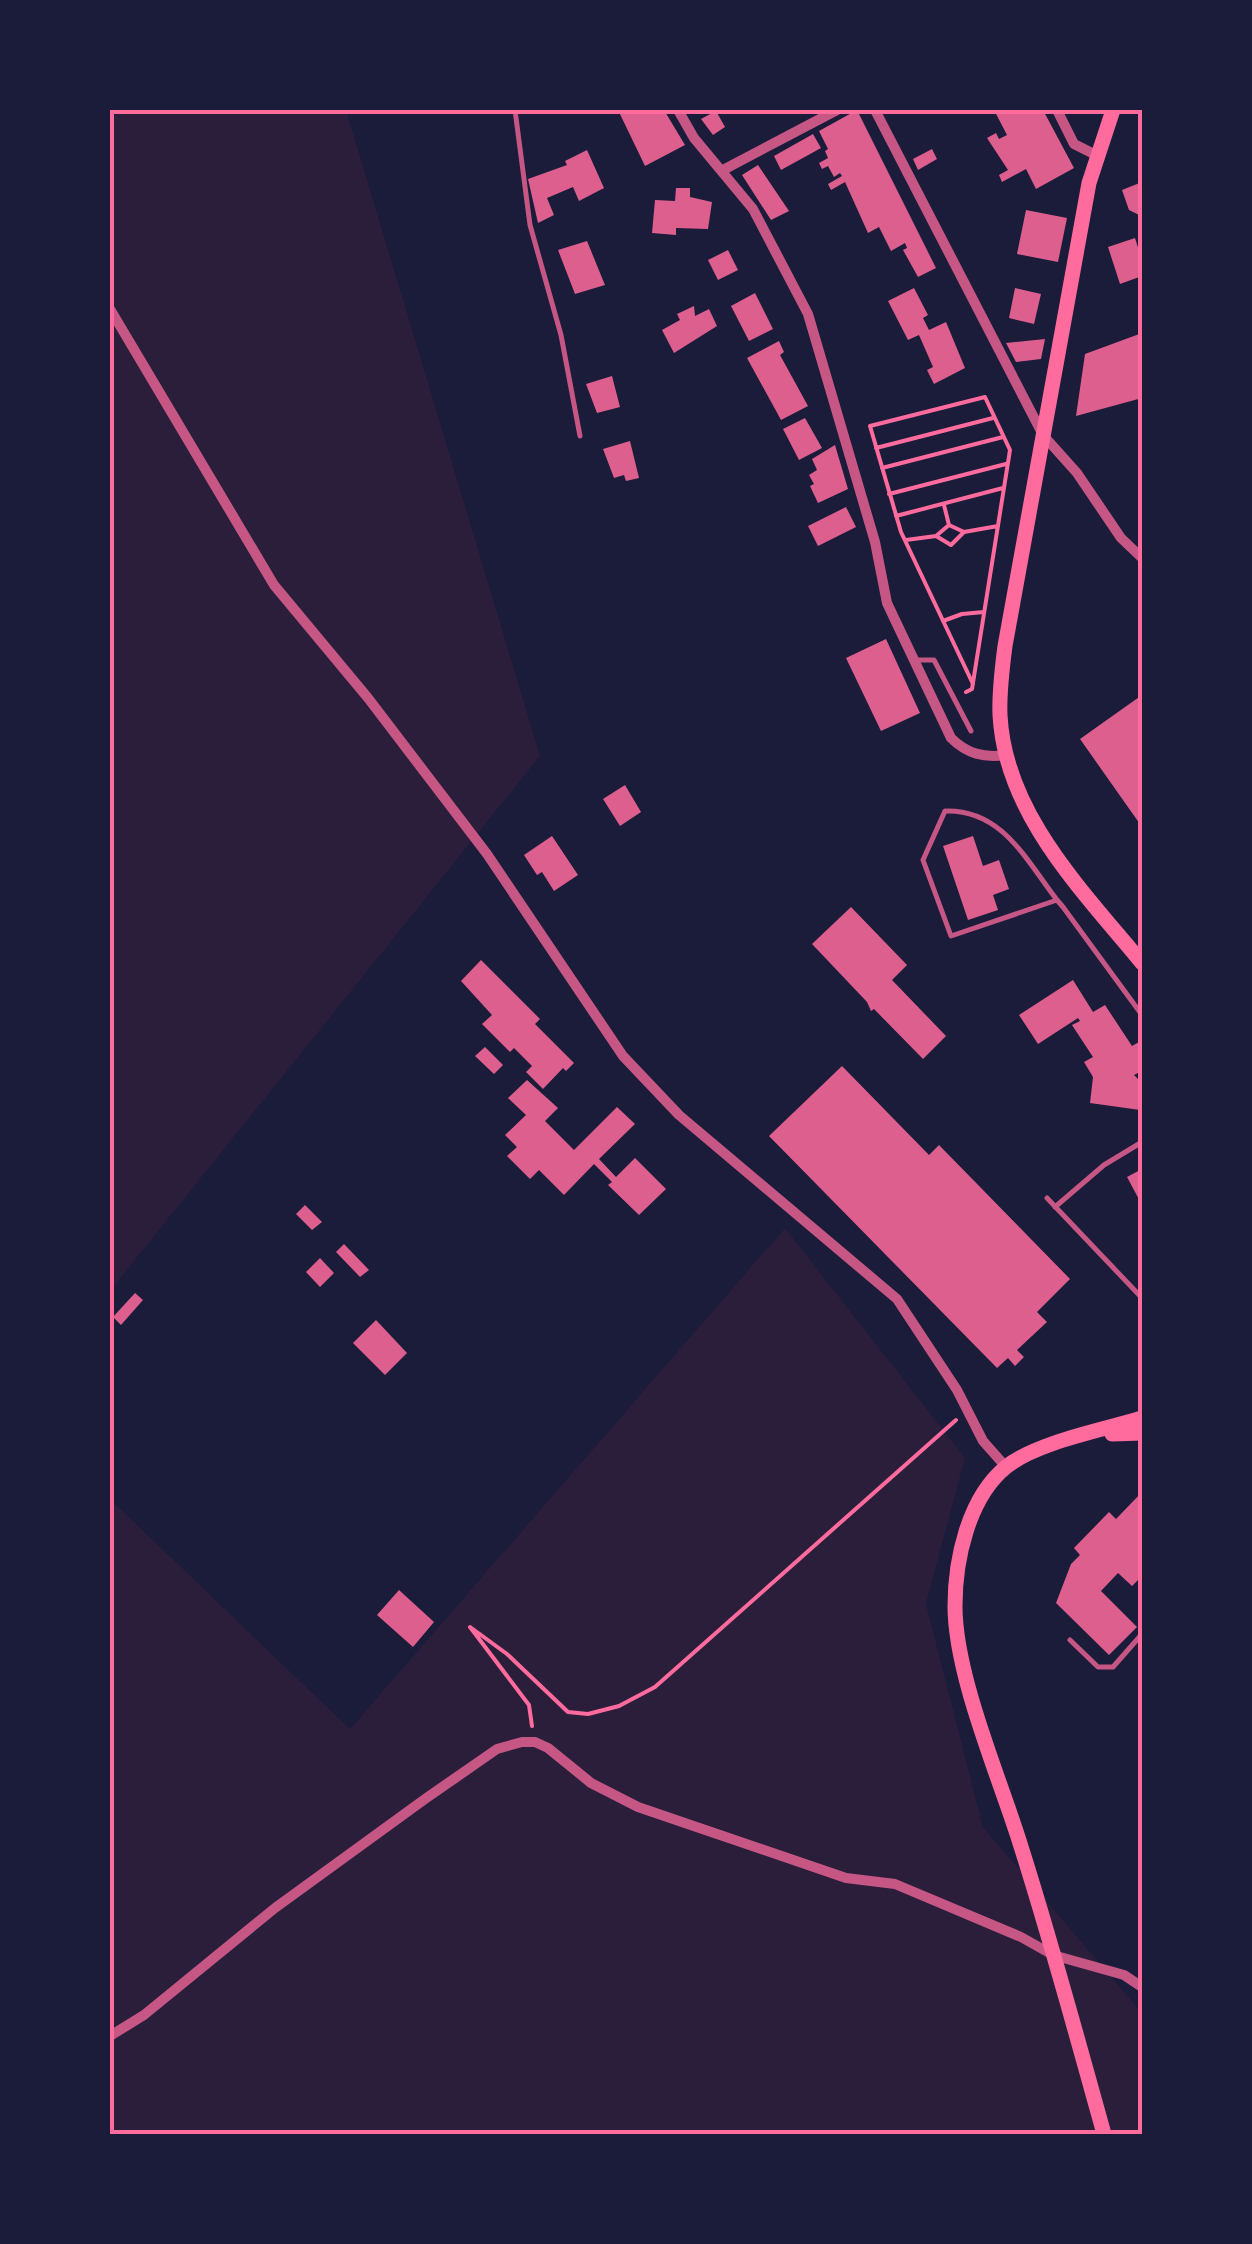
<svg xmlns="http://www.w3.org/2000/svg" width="1252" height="2244" viewBox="0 0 1252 2244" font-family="'Fira Sans Condensed',sans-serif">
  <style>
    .green { fill: #2a1e3b }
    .building { fill: #dd5f8e }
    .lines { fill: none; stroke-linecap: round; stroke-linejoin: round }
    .path { stroke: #ff6b9d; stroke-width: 4 }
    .service { stroke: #c65784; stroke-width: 5 }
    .minor { stroke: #c65784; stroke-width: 10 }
    .secondary { stroke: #ff6b9d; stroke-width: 15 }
    .neatline { fill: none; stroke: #ff6b9d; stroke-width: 4 }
  </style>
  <rect width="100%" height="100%" fill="#1b1b3a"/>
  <path class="green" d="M 110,110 L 346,110 L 540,756 L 110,1291 Z
    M 785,1228 L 965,1458 L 926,1604 L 983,1827 L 1142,2013 L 1142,2134 L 110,2134 L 110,1499 L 350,1729 Z"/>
  <path class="building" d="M 618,110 L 664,110 L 685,145 L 645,166 Z
    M 857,110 L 936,268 L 918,277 L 903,250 L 907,248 L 905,243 L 891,251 L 879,227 L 868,233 L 845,182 L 831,190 L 828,184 L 842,176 L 840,173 L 834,177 L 828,166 L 822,169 L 819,163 L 828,158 L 825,151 L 828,149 L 819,131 Z
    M 994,110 L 1043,110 L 1074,168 L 1036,189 L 1026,169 L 1002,182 L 999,175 L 1008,170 L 987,138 L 996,133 L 999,139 L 1007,135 Z
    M 716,111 L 725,127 L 713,135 L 701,119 Z
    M 813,134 L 821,148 L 781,170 L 774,156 Z
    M 932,149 L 937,159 L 918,170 L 913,159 Z
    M 587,150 L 604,188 L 579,201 L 573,187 L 547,198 L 554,215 L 538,223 L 528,179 L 567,165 L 565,161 Z
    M 758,165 L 789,211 L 771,220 L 742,175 Z
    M 1142,182 L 1142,214 L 1139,215 L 1129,210 L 1122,190 Z
    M 676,188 L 690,188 L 690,197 L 712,202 L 708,229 L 676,228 L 676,235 L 652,233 L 655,200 L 675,201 Z
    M 1026,210 L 1067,218 L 1058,262 L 1017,254 Z
    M 1135,238 L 1142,260 L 1142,276 L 1120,284 L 1108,247 Z
    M 587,241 L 605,285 L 575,294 L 558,250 Z
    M 728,250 L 738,270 L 718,280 L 708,260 Z
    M 914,288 L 928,315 L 923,318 L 929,330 L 946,322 L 965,368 L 934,384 L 927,370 L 933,367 L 919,335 L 908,340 L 888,301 Z
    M 1015,288 L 1041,294 L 1034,324 L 1009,318 Z
    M 755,293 L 773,329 L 749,341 L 731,306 Z
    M 694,306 L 695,316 L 709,309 L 717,326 L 674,353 L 662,330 L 680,320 L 677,314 Z
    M 1142,333 L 1142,398 L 1076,416 L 1085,354 Z
    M 1045,339 L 1041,359 L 1016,362 L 1006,343 Z
    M 779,341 L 784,352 L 780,355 L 808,406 L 781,420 L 747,358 Z
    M 612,376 L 620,407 L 597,413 L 586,384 Z
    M 805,418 L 822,448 L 799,460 L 783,429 Z
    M 630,441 L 639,478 L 626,481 L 624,475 L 614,478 L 603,449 Z
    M 835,445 L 848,489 L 818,503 L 810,486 L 814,484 L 809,475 L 817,470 L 812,459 Z
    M 846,507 L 856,527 L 818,546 L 808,526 Z
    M 886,639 L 920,713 L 881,731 L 846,658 Z
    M 1142,695 L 1142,827 L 1080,739 Z
    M 625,785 L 641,812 L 620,826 L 603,799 Z
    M 552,836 L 578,875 L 554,891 L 542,872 L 537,875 L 524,855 Z
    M 973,836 L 983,866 L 999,860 L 1009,889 L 993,895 L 998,910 L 968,920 L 943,846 Z
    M 851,907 L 907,965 L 892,980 L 946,1036 L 923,1059 L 874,1009 L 871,1011 L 867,1002 L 812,944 Z
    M 481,960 L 540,1019 L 535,1024 L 574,1063 L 566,1071 L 563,1068 L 543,1089 L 526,1072 L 532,1066 L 514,1048 L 510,1052 L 482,1024 L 492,1015 L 461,981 Z
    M 1073,980 L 1093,1012 L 1105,1005 L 1132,1046 L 1139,1042 L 1142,1047 L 1142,1071 L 1134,1075 L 1142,1083 L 1140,1110 L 1090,1103 L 1093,1077 L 1084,1062 L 1093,1057 L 1072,1025 L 1080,1021 L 1078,1018 L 1038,1044 L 1019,1015 Z
    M 485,1047 L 503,1065 L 494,1074 L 475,1056 Z
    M 842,1066 L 929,1155 L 939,1145 L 1070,1279 L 1037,1312 L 1047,1322 L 1017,1350 L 1024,1357 L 1015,1366 L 1008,1358 L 997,1368 L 769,1136 Z
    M 527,1080 L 558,1108 L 545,1121 L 574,1150 L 617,1107 L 635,1124 L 599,1159 L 616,1177 L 635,1158 L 666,1189 L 639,1215 L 608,1185 L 612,1182 L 594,1164 L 564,1195 L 539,1170 L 530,1179 L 507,1156 L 517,1147 L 505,1135 L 526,1115 L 508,1098 Z
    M 1142,1169 L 1142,1205 L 1127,1177 Z
    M 305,1205 L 322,1222 L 312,1230 L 296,1214 Z
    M 344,1244 L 369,1270 L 360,1277 L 336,1252 Z
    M 320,1258 L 334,1273 L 320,1287 L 306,1272 Z
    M 135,1293 L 143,1300 L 121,1325 L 113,1317 Z
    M 376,1320 L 407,1353 L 385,1375 L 353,1343 Z
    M 1142,1492 L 1142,1584 L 1138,1580 L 1132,1586 L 1118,1573 L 1101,1591 L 1137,1627 L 1109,1655 L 1056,1603 L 1071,1564 L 1080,1555 L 1074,1548 L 1109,1512 L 1116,1519 Z
    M 399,1590 L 434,1622 L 413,1647 L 377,1615 Z"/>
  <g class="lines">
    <path class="path" d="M 876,448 L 993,418
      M 882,468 L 1003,437
      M 889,494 L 1006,464
      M 944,505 L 949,525
      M 896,516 L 1003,488
      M 949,525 L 964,532 L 951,545 L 936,536 Z
      M 964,532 L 998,526
      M 906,540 L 936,536
      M 943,621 L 962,614 L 984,612
      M 966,692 L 972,689 L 1010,450 L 985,397 L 870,426 L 901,532 L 973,684
      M 532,1726 L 529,1705 L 470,1627 L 507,1654 L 568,1712 L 588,1714 L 619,1706 L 655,1687 L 956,1420"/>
    <path class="service" d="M 515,110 L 530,225 L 561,335 L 580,436
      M 916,660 L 934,660 L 971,731
      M 1057,900 L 951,936 L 923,860 L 945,811 C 1002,809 1026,860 1057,900 L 1063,907 L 1142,1015
      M 1047,1198 L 1142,1298
      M 1055,1207 L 1104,1165 L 1142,1142
      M 1070,1640 L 1098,1667 L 1113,1667 L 1142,1634"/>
    <path class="minor" d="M 678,110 L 694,138 L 753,209 L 808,314 L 875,542 L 887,603 L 951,738 C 967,754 984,758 1006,755
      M 875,110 L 1043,435 L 1077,473 L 1121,538 L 1142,558
      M 1057,110 L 1074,144 L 1096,155
      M 723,170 L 837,110
      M 110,309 L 274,585 L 368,698 L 487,854 L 623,1056 L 679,1115 L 897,1299 L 957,1390 L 983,1441 L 1006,1467
      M 110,2036 L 144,2015 L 275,1908 L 425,1799 L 497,1749 L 522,1742 L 535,1742 L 548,1748 L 591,1783 L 638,1807 L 846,1878 L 895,1884 L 1021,1937 L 1053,1955 L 1124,1975 L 1142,1987"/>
    <path class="secondary" d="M 1113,110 L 1089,183 L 1005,646 C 1002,669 999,692 1000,715 C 1005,814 1083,891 1142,963
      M 1112,1434 L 1142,1433
      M 1104,2134 C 1076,2034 1049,1933 1017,1834 C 996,1769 955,1673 955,1606 C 955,1560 968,1498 1006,1467 C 1037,1442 1104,1430 1142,1418"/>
  </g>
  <rect width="1252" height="2244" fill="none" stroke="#1b1b3a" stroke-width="225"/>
  <rect x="112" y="112" width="1028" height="2020" class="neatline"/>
</svg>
